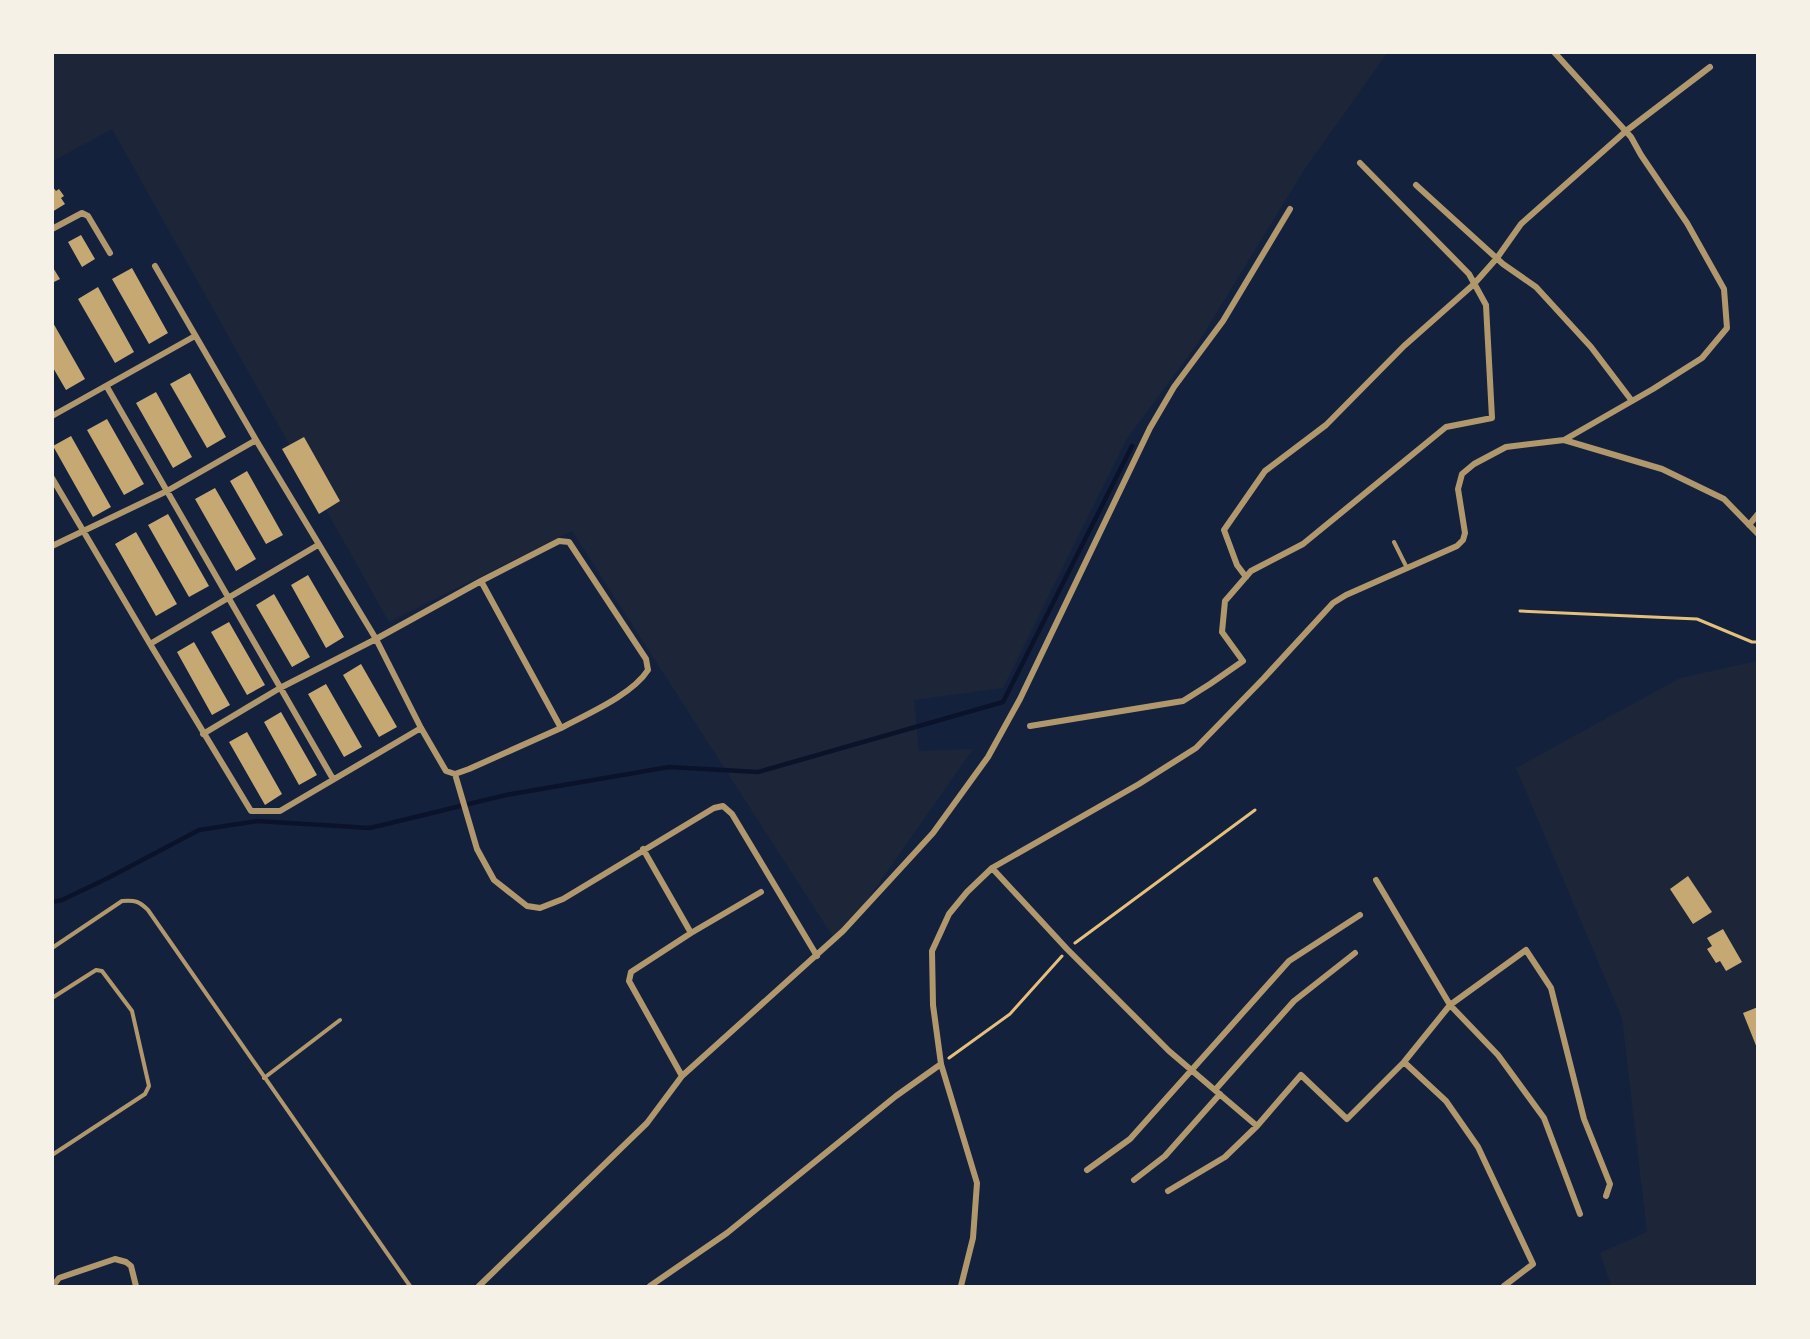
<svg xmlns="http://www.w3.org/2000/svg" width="1810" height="1339" viewBox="0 0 1810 1339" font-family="Signika,sans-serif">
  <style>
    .green { fill: #1d2539 }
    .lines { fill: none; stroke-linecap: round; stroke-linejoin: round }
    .stream { stroke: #0b132b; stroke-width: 4.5 }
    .building { fill: #c6a872 }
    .path { stroke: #e5c07b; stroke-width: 3 }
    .service { stroke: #b1986c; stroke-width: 4 }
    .minor { stroke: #b1986c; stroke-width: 6 }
  </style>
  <rect width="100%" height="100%" fill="#14213d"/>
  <path class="green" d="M 53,53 L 1387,53 L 1304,170 L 1198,343 L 1126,440 L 1003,688 L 914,700 L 919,751 L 973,749 L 837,943 L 572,531 L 389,622 L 112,129 L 53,161 Z
    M 1757,661 L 1757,1286 L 1611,1286 L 1600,1253 L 1647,1232 L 1622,1018 L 1516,768 L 1680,678 Z"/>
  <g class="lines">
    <path class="stream" d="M 52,902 L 62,900 L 108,878 L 199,830 L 257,821 L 370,828 L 506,795 L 669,767 L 758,772 L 1003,702 L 1132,446"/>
  </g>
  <path class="building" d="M 52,186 L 56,191 L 59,189 L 64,196 L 61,198 L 65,204 L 52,212 Z
    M 81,235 L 95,259 L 82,267 L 68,242 Z
    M 52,266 L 60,279 L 52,283 Z
    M 132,268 L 168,333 L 149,344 L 112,279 Z
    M 98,287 L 134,352 L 115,363 L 78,299 Z
    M 52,321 L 85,379 L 66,390 L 52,366 Z
    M 190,373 L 226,437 L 207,448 L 170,384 Z
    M 156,392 L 192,457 L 173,468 L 136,403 Z
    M 107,419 L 144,484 L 124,495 L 87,430 Z
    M 71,436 L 111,507 L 93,517 L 53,446 Z
    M 304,437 L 340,501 L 319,514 L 282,449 Z
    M 247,471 L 283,535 L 266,544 L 230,481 Z
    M 215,488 L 256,559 L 236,571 L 195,499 Z
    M 168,514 L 209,586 L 189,597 L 148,525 Z
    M 136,532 L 177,604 L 156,616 L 115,544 Z
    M 308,575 L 344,637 L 326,648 L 291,585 Z
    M 274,594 L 310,657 L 292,667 L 256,605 Z
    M 229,622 L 265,685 L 247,695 L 211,632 Z
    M 194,642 L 230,705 L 212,715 L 177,652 Z
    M 361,664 L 397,727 L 379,737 L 343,675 Z
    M 326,684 L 362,747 L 344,757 L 308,694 Z
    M 281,712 L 317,775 L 299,785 L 264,722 Z
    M 247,732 L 282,794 L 265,805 L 229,742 Z
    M 1688,876 L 1712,912 L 1693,924 L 1670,889 Z
    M 1723,929 L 1742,962 L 1726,971 L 1720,961 L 1716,963 L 1707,949 L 1712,946 L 1707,938 Z
    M 1758,1007 L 1758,1048 L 1757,1048 L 1743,1013 Z"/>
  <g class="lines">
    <path class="path" d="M 1520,611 L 1697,619 L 1752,642 L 1758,642
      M 1075,943 L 1255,810
      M 949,1058 L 1010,1014 L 1062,956"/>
    <path class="service" d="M 1394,542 L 1407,568
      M 52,948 L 122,901 C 135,900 139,901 148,910 L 410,1286
      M 52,998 L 96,970 L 102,971 L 132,1011 L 149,1086 L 145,1094 L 52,1155
      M 264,1078 L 340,1020"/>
    <path class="minor" d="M 1554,52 L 1631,137 L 1641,155 L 1687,223 L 1724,289 L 1727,328 L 1702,358 L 1653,389 L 1564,440
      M 1416,185 L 1503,264 L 1536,287 L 1591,347 L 1632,401
      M 52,229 L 82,213 L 88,216 L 110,253
      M 155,266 L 256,440 L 376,639 L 421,728 L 446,771 L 455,774 L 469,769 L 561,728 L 481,581 L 376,639 L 280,688 L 203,734
      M 107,387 L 333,779
      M 52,416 L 195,336
      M 52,478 L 150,644 L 251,811 L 280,811 L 421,728
      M 1749,525 L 1758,514
      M 52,546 L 167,491 L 256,440
      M 1246,577 L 1237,565 L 1224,530 L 1265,471 L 1326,425 L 1404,346 L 1474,284 L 1497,258 L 1521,224 L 1626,131 L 1710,67
      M 481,581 L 559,541 L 569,542 L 646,659 L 648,670 C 632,695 587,714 561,728
      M 150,644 L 318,545
      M 1030,726 L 1183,701 L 1210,684 L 1243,661 L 1222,632 L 1225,601 L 1251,571 L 1303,544 L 1446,427 L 1492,418 L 1486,305 L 1469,274 L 1360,163
      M 455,774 L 477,849 L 494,880 L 527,906 L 540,908 L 563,899 L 714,808 L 723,806 L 732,814 L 817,956
      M 643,849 L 691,933
      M 992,868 L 1067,949 L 1169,1051 L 1257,1126 L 1301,1075 L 1347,1119 L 1404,1062 L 1450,1005 L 1526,950 L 1551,988 L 1584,1119 L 1610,1184 L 1606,1196
      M 1376,880 L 1450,1005 L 1498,1055 L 1544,1118 L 1580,1214
      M 1404,1062 L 1446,1101 L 1478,1147 L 1533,1264 L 1504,1286
      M 682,1076 L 629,981 L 631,972 L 691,933 L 761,892
      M 1215,1090 L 1294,1001 L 1355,953
      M 1087,1170 L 1130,1139 L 1289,961 L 1360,915
      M 1134,1180 L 1165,1156 L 1220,1094
      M 1168,1191 L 1225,1157 L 1257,1126
      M 53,1286 L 59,1278 L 115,1259 L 126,1262 L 131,1266 L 136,1286
      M 479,1286 L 647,1123 L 682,1076 L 843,931 L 933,833 L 988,757 L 1020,699 L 1150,428 L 1174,387 L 1223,321 L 1290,209
      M 650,1286 L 727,1233 L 896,1096 L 941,1064
      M 961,1286 L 973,1238 L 977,1183 L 941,1064 L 933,1005 L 932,951 L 949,914 L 967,892 L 992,868 L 1139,784 L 1196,748 L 1264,678 L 1333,603 L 1346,595 L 1457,546 L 1463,540 L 1465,533 L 1458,489 L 1462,474 L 1474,464 L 1506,447 L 1564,440 L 1662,469 L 1724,499 L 1758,534"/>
  </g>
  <rect width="1810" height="1339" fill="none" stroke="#f6f1e7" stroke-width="108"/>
</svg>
